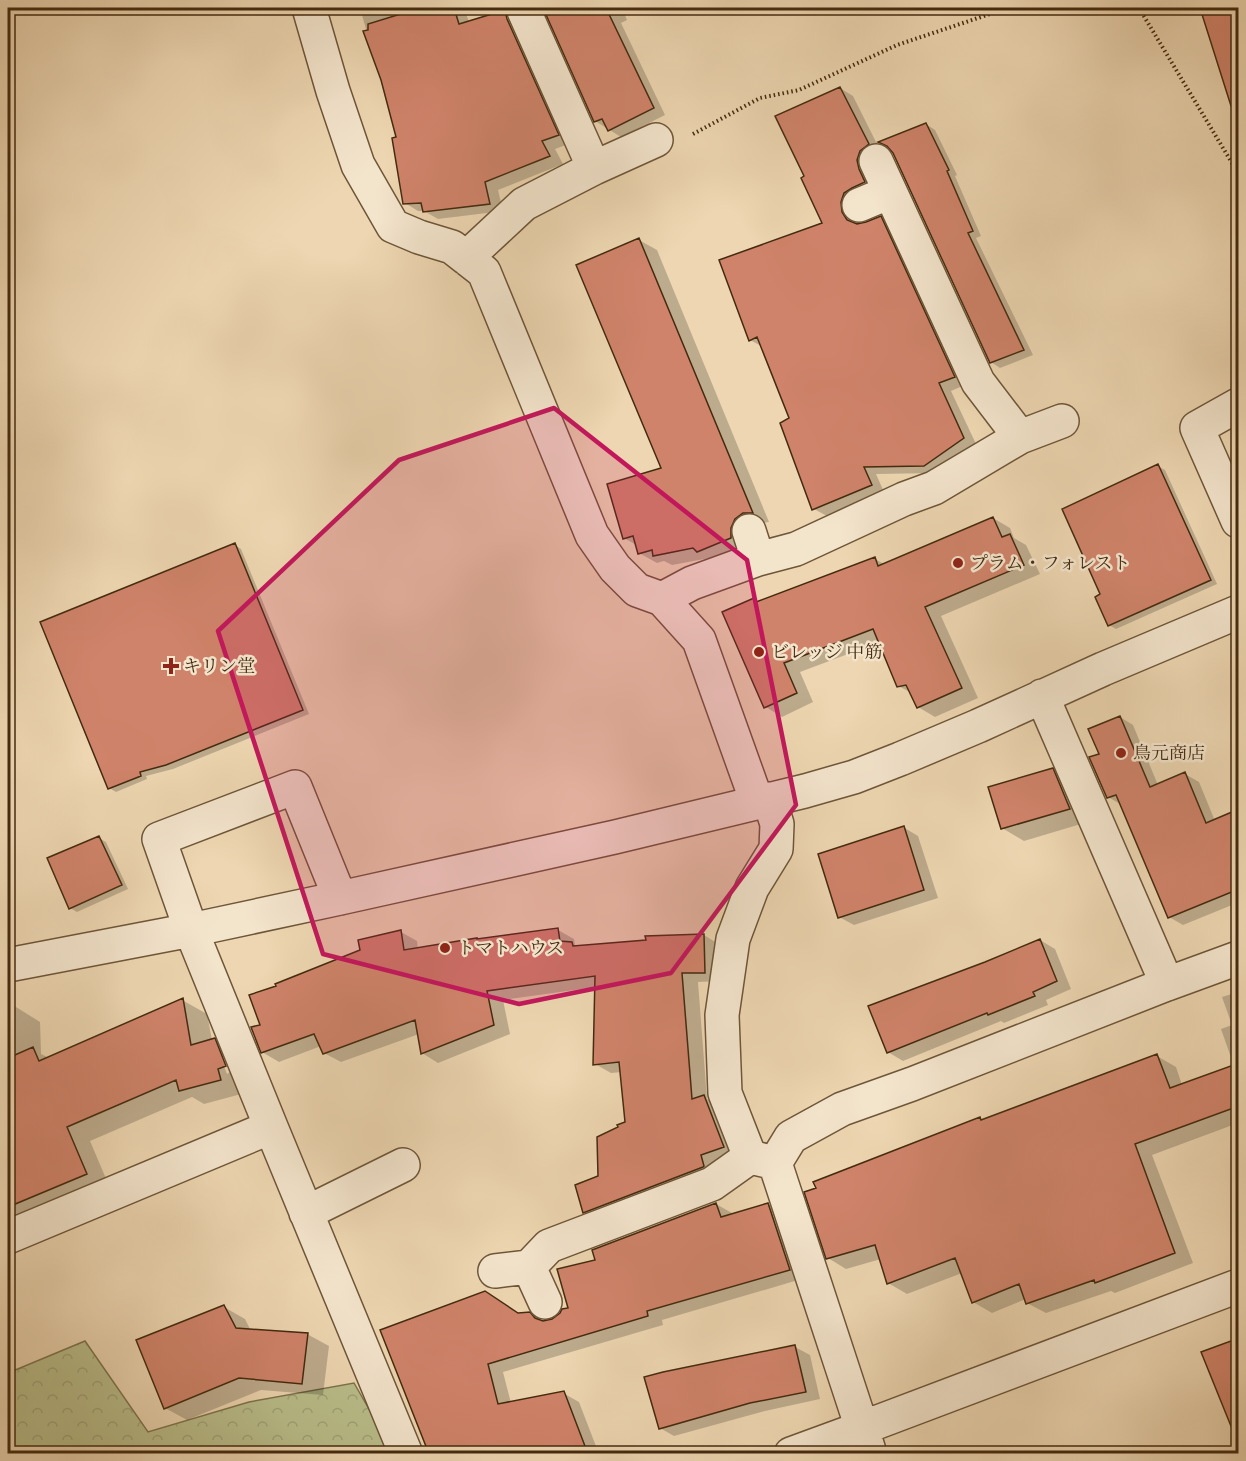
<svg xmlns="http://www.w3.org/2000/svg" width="1246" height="1461" viewBox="0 0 1246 1461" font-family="Vollkorn,'Noto Serif JP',serif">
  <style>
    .forest { fill: url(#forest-crowns); stroke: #7e744d; stroke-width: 1.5 }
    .shadow { fill: #0003; fill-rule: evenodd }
    .building { fill: #cf836a; stroke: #442b0f; stroke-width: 1.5 }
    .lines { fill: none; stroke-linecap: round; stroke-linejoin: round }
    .minor-casing { stroke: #6e5638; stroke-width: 36 }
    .path { stroke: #442b0f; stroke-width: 4; stroke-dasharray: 1.5 3; stroke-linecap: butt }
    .minor { stroke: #f3e4cc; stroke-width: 33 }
    .marked { fill: #c2185b; fill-opacity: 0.2; stroke: #c2185b; stroke-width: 4.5; stroke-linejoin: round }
    .poi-dot { fill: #8f2418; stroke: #f3e4cc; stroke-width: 2 }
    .labels { text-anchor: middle; stroke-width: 5; stroke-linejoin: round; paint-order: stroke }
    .poi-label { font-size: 18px; fill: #442b0f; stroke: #f3e4cc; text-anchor: start }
  </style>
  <defs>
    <pattern id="forest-crowns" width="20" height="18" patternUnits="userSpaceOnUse" patternTransform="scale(1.5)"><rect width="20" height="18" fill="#b9be8b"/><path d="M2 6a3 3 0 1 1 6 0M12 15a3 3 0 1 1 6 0" fill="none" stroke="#a0a377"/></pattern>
  </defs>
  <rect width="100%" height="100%" fill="#edd6b1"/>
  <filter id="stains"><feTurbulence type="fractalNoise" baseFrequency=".00333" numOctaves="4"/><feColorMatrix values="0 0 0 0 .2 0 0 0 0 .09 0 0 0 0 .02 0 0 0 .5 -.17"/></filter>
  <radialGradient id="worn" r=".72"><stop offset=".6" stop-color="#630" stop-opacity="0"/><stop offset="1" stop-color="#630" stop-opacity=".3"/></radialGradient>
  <path class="forest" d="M 85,1341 L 148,1432 L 249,1402 L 354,1383 L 373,1416 L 390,1454 L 8,1454 L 8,1373 Z"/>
  <path class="shadow" d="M 360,8 L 464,8 L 469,22 L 499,14 L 513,21 L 571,143 L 555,149 L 563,164 L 498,190 L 503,211 L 438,219 L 424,211 L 418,211 L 405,203 L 397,138 Z
    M 544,8 L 622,8 L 627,20 L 621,23 L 665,115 L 621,137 L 595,121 Z
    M 1202,8 L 1238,8 L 1238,126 Z
    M 840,88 L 853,96 L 881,152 L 872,177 L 853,210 L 854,220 L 858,225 L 881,218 L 894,225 L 967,384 L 951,391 L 977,446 L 938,473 L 876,474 L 884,492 L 827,516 L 814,509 L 791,419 L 763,347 L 750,340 L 824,224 Z
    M 926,124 L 935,130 L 957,175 L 955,176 L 981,236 L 976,238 L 1033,355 L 1000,368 L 991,362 Z
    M 639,240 L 657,250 L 769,522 L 761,523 L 748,547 L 715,561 L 710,558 L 672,565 L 664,561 L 657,563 L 639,553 L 638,546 L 624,538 L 663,469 Z
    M 1158,466 L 1165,470 L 1217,584 L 1116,629 L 1109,625 L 1102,595 Z
    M 993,518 L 1010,528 L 1014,538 L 1026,545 L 1040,574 L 941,616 L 978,698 L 935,717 L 918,707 L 912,693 L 898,686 L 880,642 L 800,672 L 813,702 L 782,717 L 766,707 L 724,613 L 754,600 L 758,603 L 875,559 L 886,565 Z
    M 235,545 L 241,549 L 309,714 L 173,769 L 146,776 L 147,779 L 116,792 L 109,788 Z
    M 1120,717 L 1133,725 L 1158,785 L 1185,774 L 1199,782 L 1215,821 L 1238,811 L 1238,909 L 1232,905 L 1183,925 L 1169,917 L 1122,805 L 1108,797 L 1101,755 Z
    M 1053,769 L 1074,782 L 1091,821 L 1024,841 L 1002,828 Z
    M 903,827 L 918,836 L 938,898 L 854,925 L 839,917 Z
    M 99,838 L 106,842 L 128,889 L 77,912 L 70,908 Z
    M 558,930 L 574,939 L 575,945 L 579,947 L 704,935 L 720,945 L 721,981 L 698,982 L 707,1099 L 720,1106 L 740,1156 L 600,1222 L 584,1212 L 627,1123 L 622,1072 L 611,1073 L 595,1064 L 596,987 L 503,1000 L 510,1034 L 438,1063 L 422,1053 L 419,1034 L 341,1062 L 324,1053 L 321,1046 L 279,1062 L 262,1052 L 262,1026 L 277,987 L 362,951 L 401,932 L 417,941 L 418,949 Z
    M 1040,940 L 1055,949 L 1071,989 L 1046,1000 L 1048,1005 L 1004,1023 L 1001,1021 L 903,1061 L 888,1052 Z
    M 1238,992 L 1238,1123 L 1152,1155 L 1193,1263 L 1115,1293 L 1111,1291 L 1046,1313 L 1027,1303 L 1026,1299 L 992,1313 L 973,1302 L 962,1273 L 907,1294 L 888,1283 L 881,1259 L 846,1269 L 828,1258 L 980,1119 L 984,1121 L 1157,1056 L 1176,1067 L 1182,1085 L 1234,1066 L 1221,1029 L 1232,1025 L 1222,997 Z
    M 182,1000 L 207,1014 L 212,1040 L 214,1039 L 239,1054 L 245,1093 L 204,1104 L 192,1097 L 90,1141 L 110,1188 L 27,1223 L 8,1212 L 8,1009 L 16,1007 L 40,1022 L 41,1054 L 49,1058 ZM 220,1056 L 224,1056 L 230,1072 L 227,1074 Z
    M 716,1204 L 732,1213 L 732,1215 L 768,1204 L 784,1214 L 805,1278 L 662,1320 L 663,1325 L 503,1372 L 511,1403 L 563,1393 L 579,1402 L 599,1454 L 433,1454 L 422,1426 L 520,1314 L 529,1313 L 544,1322 L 553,1321 L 570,1309 L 597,1261 Z
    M 224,1307 L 245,1319 L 251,1331 L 307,1334 L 329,1346 L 323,1395 L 261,1390 L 187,1420 L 165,1408 Z
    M 795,1347 L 810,1355 L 820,1399 L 765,1411 L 674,1436 L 660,1428 Z"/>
  <path class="building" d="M 420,8 L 454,8 L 459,24 L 505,10 L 507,19 L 559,135 L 542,141 L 550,156 L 485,182 L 490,204 L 423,212 L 421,203 L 403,204 L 392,138 L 396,137 L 381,80 L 363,31 L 368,30 L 368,24 Z
    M 543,8 L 606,8 L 654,108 L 608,131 L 602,119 L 594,122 Z
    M 1200,8 L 1239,8 L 1239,105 L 1231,106 Z
    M 840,87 L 869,144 L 860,151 L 857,160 L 859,169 L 865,182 L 852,188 L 844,193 L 841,202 L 842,212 L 847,220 L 857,224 L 866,222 L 881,216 L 955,377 L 939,383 L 964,438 L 924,466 L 864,467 L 872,485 L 812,510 L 780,423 L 789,418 L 757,337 L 749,341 L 719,260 L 822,223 L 801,178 L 804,176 L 775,116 Z
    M 926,123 L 949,170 L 947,171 L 973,231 L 968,233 L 1024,350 L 990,363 L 893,153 L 887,146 L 878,142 Z
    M 639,238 L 753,513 L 743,513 L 735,519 L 731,528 L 731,538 L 697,552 L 693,548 L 653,556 L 652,550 L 638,554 L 633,536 L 623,539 L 607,484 L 661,468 L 576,265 Z
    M 1158,464 L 1211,580 L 1108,626 L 1095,597 L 1100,594 L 1062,509 Z
    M 993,517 L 1002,537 L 1010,534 L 1024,565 L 925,607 L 962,688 L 917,708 L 906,685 L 897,687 L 873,629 L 784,663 L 797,693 L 764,708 L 722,612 L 754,598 L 756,602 L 875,557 L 878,566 Z
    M 235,543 L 303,710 L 166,765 L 140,772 L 141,776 L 108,789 L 40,622 Z
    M 1120,716 L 1150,787 L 1185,772 L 1206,823 L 1239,809 L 1239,889 L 1168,918 L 1116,795 L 1107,798 L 1089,757 L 1099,754 L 1088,729 Z
    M 1053,768 L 1070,809 L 1001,829 L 988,787 Z
    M 904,826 L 924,890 L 838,918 L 818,854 Z
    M 99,836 L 122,885 L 69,909 L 47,858 Z
    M 558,928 L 560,941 L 572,942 L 573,946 L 646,940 L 645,936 L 704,934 L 705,973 L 682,973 L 692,1099 L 704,1095 L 724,1147 L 701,1155 L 704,1166 L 703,1167 L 583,1213 L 575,1185 L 598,1176 L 597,1137 L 618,1127 L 617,1125 L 625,1122 L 619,1062 L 593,1065 L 595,976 L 487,991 L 494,1025 L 421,1054 L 415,1020 L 323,1054 L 314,1034 L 261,1053 L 251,1027 L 260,1025 L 249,995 L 276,986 L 275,984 L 360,950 L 358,940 L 401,930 L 404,950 L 477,938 L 477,939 Z
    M 1040,939 L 1057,981 L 1033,992 L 1035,996 L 988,1015 L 987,1013 L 887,1053 L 868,1006 L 985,962 Z
    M 183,998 L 191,1045 L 215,1038 L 226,1066 L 218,1069 L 221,1080 L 179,1091 L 176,1080 L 67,1127 L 87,1174 L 8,1207 L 8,1058 L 33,1047 L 39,1061 Z
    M 1157,1054 L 1170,1088 L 1239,1063 L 1239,1106 L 1135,1144 L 1175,1253 L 1095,1283 L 1094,1280 L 1026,1304 L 1019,1284 L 972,1303 L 955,1258 L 887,1284 L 875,1245 L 826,1259 L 804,1192 L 816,1188 L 813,1182 L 980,1117 L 981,1120 Z
    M 716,1203 L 721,1217 L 768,1203 L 790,1270 L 647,1311 L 648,1316 L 488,1364 L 498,1404 L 564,1391 L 588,1454 L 429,1454 L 380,1330 L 485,1291 L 518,1313 L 530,1312 L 535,1318 L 543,1321 L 552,1319 L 560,1313 L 562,1309 L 568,1308 L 557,1269 L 595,1260 L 592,1250 Z
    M 224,1305 L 236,1328 L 308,1333 L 302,1384 L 239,1378 L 164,1409 L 136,1340 Z
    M 1239,1338 L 1239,1441 L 1237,1441 L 1201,1352 Z
    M 795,1345 L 806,1392 L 750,1403 L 659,1429 L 644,1377 L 663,1372 Z"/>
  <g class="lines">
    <defs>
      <path id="minor" d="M 309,8 L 333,91 L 358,165 L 393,226 L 419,237 L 452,247 L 484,272 L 592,535 L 615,568 L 637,590 L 662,599 L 699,640 L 757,802
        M 594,168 L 656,140
        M 859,205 L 890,192
        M 466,258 L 524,204 L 594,168 L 524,11
        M 1238,405 L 1197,428 L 1238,521
        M 1020,437 L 1062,421
        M 749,531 L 758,559
        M 662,599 L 692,583 L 758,559 L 796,549 L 904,499 L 934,488 L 1020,437 L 978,382 L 876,161
        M 1042,696 L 1167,984
        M 340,898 L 295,787 L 159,839 L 191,930 L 271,1127 L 406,1454
        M 1238,958 L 1167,984 L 912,1084 L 842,1109 L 791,1137 L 775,1163 L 862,1428 L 1238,1286
        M 8,965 L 191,930 L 340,898 L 615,837 L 805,791 L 854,777 L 900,759 L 978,726 L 1103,669 L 1238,612
        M 750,1157 L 725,1093 L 722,1015 L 733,939 L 752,888 L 776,849 L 777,824 L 769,799
        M 306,1213 L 403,1165
        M 8,1237 L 271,1127
        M 495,1271 L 529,1267
        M 545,1302 L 529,1267 L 549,1246 L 712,1184 L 750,1157 L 771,1162
        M 791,1454 L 862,1428 L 870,1454"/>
    </defs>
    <use href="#minor" class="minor-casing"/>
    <path class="path" d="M 1139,8 L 1238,173
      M 693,134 L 760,98 L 799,90 L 897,45 L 1008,8
      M 8,333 L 16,331"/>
    <use href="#minor" class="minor"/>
  </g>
  <path class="marked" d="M 554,408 L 747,560 L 796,805 L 671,973 L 519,1004 L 323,954 L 218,631 L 399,460 Z"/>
  <g class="poi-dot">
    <circle cx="958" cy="563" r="6"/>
    <circle cx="759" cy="652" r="6"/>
    <path d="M168 657h6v6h6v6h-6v6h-6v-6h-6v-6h6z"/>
    <circle cx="1121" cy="753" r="6"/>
    <circle cx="445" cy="948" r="6"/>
  </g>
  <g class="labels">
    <g class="poi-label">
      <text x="970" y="569">プラム・フォレスト</text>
      <text x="771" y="658">ビレッジ 中筋</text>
      <text x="183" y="672">キリン堂</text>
      <text x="1133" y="759">鳥元商店</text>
      <text x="457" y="954">トマトハウス</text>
    </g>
  </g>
  <rect width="1246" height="1461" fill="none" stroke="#edd6b1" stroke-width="30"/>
  <rect x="9" y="9" width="1228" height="1443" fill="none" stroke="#442b0f" stroke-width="3"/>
  <rect x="15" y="15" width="1216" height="1431" fill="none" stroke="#442b0f" stroke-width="1.5"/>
  <rect width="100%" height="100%" filter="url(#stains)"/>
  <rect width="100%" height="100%" fill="url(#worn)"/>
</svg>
